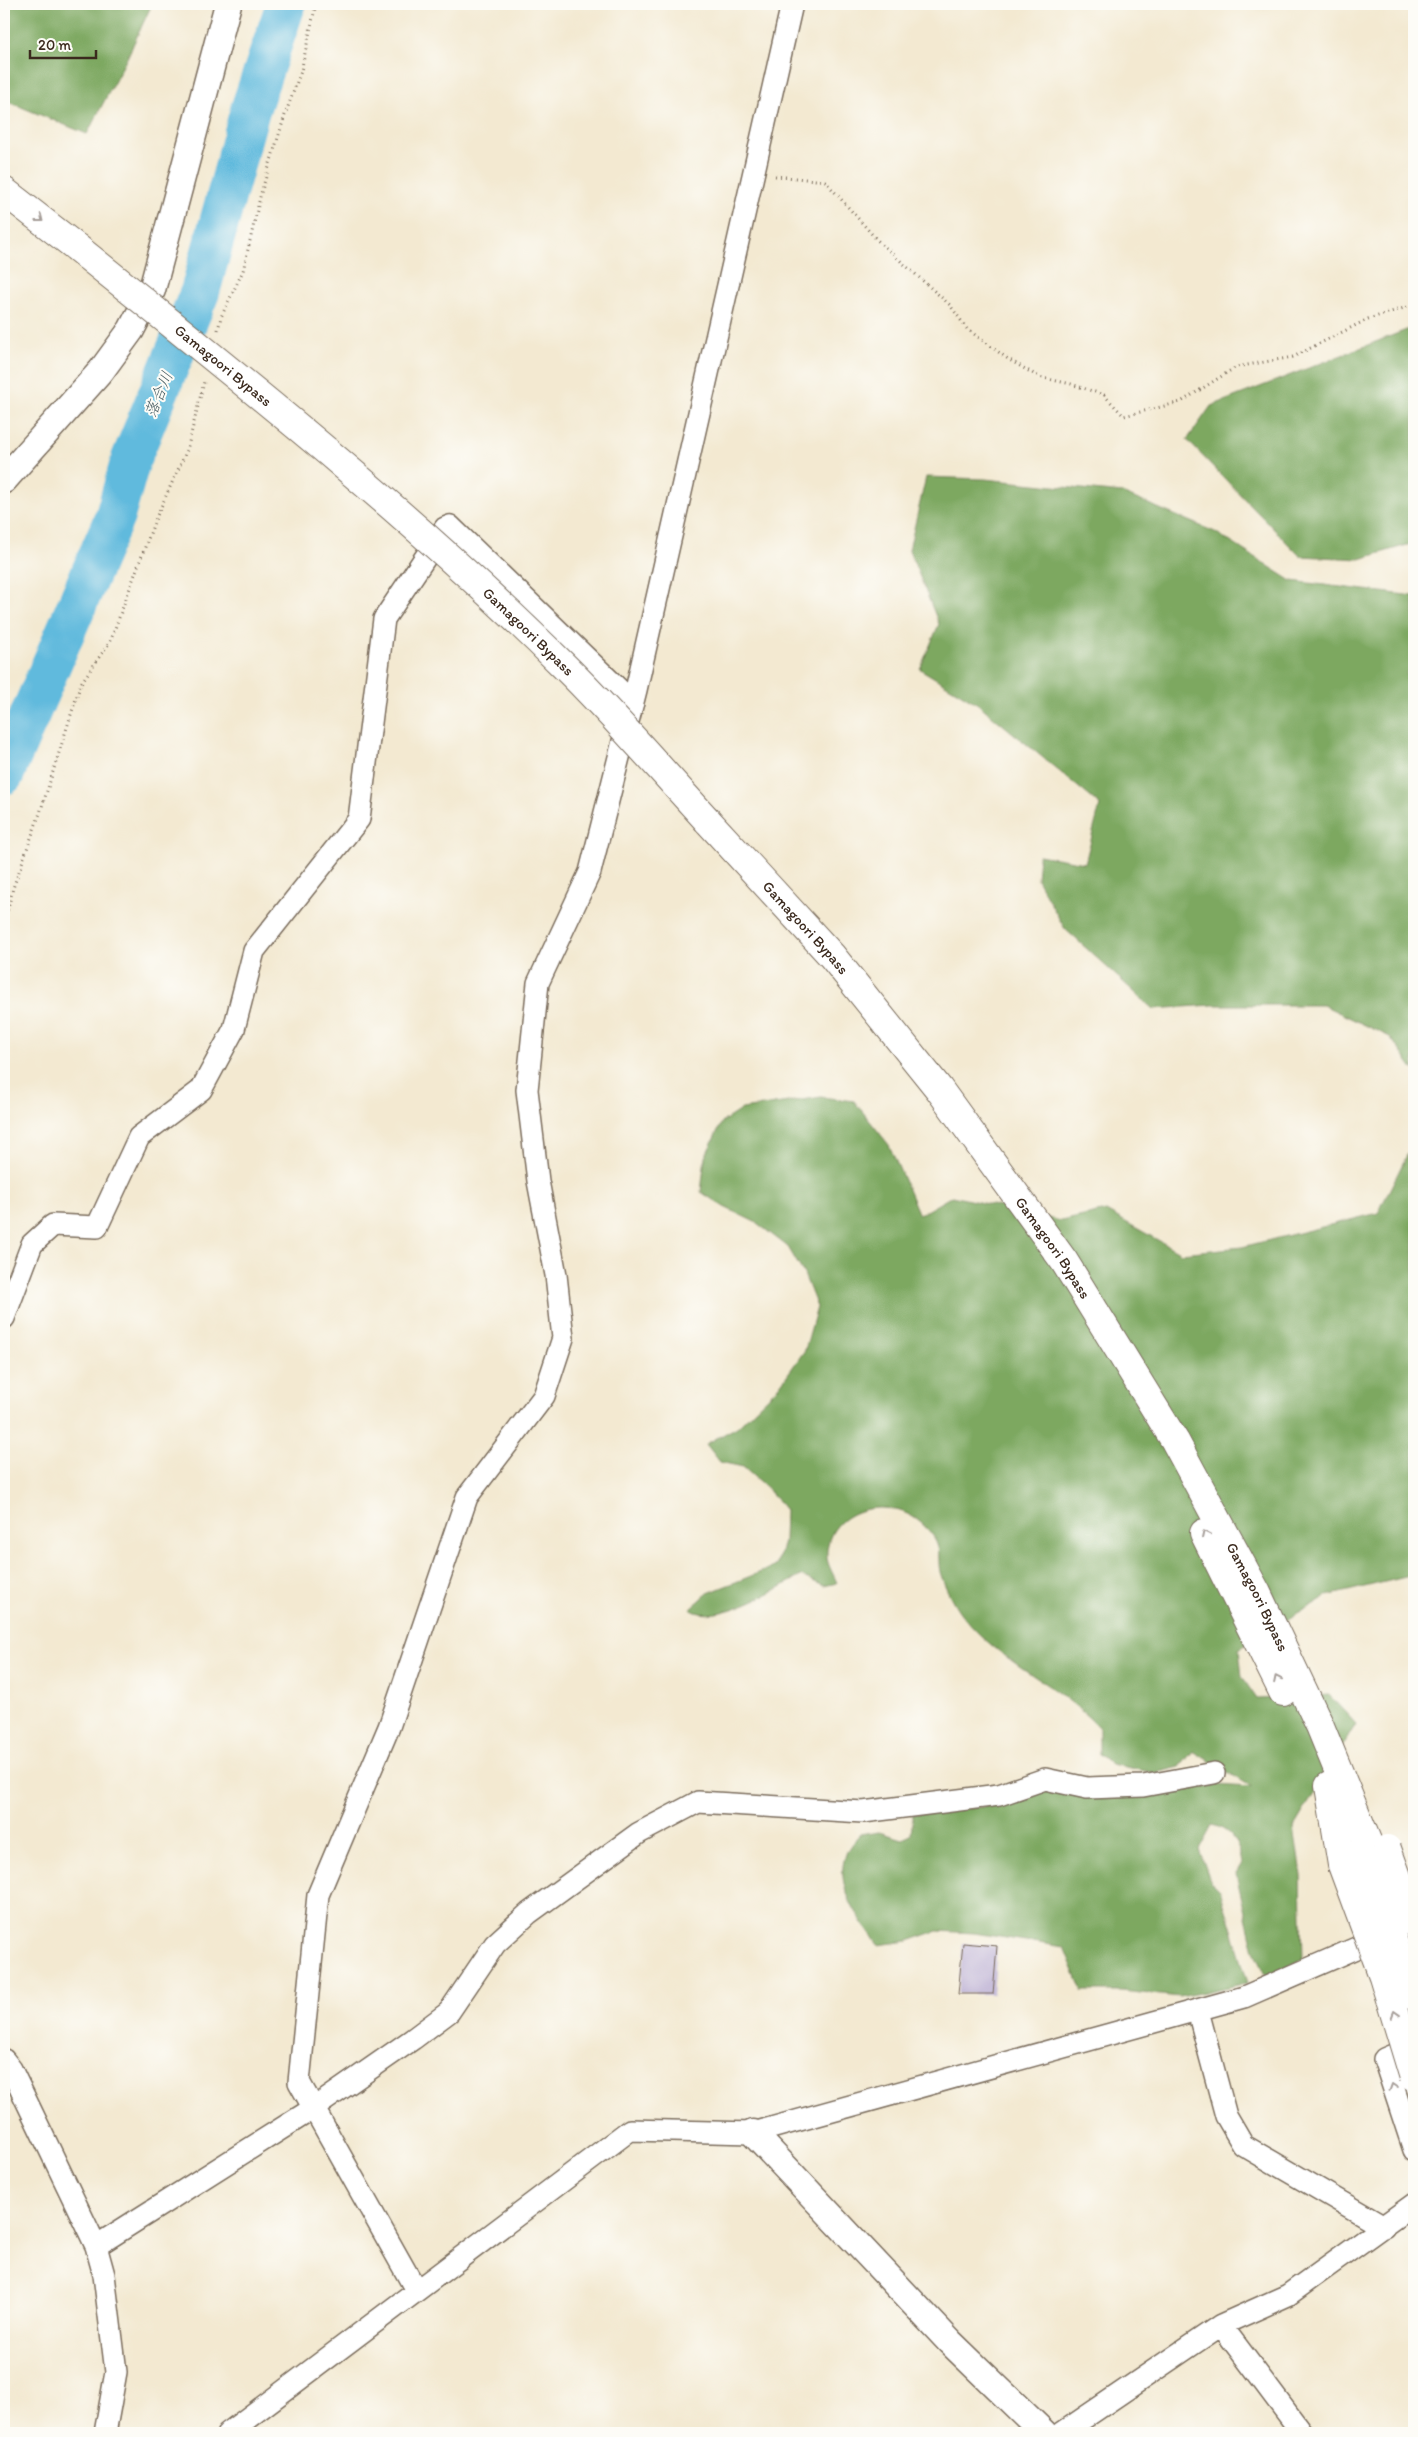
<svg xmlns="http://www.w3.org/2000/svg" width="1418" height="2437" viewBox="0 0 1418 2437" font-family="Itim,'Klee One',sans-serif">
  <style>
    .forest { fill: #7da860; stroke: #5c693f }
    .lines { fill: none; stroke-linecap: round; stroke-linejoin: round }
    .river { stroke: #60badd; stroke-width: 40 }
    .building { fill: #b2a5cf }
    .minor-casing { stroke: #7b6d5d; stroke-width: 24 }
    .tertiary-casing { stroke: #7b6d5d; stroke-width: 29 }
    .trunk-casing { stroke: #7b6d5d; stroke-width: 30 }
    .path { stroke: #7b6d5d; stroke-width: 3; stroke-dasharray: 1 4; stroke-linecap: butt }
    .minor { stroke: #fff; stroke-width: 21 }
    .tertiary { stroke: #fff; stroke-width: 26 }
    .trunk { stroke: #fff; stroke-width: 28 }
    .trunk-bridge-casing { stroke: #7b6d5d; stroke-width: 30; stroke-linecap: butt }
    .trunk-bridge { stroke: #fff; stroke-width: 28 }
    .oneway { stroke: #a79f9a }
    .labels { text-anchor: middle; stroke-width: 4; stroke-linejoin: round; paint-order: stroke }
    .street-label { font-size: 15px; fill: #3b2a1e; stroke: #fdfcf7 }
    .water-label { font-size: 16px; font-style: italic; fill: #485c61; stroke: #fdfcf7 }
  </style>
  <rect width="100%" height="100%" fill="#fdfcf7"/>
  <filter id="ink" filterUnits="userSpaceOnUse"><feTurbulence type="fractalNoise" baseFrequency=".02" numOctaves="2"/><feDisplacementMap in="SourceGraphic" scale="10" xChannelSelector="R" yChannelSelector="G"/><feConvolveMatrix kernelMatrix="1 2 1 2 8 2 1 2 1" color-interpolation-filters="sRGB"/></filter>
  <filter id="wash" filterUnits="userSpaceOnUse"><feTurbulence type="fractalNoise" baseFrequency=".0096" numOctaves="4" result="noise"/><feDisplacementMap in="SourceGraphic" scale="20" xChannelSelector="R" yChannelSelector="G"/><feGaussianBlur stdDeviation="1.12" result="paint"/><feColorMatrix in="noise" values="0 0 0 0 0 0 0 0 0 0 0 0 0 0 0 0 0 1.4 0 .05"/><feComposite in="paint" operator="in"/></filter>
  <g filter="url(#wash)">
    <rect width="100%" height="100%" fill="#f3e9d1"/>
    <path class="forest" d="M 4,4 L 152,4 L 127,58 L 87,134 L 4,100 Z
      M 1414,327 L 1414,543 L 1360,559 L 1300,556 L 1187,440 L 1211,406 Z
      M 926,477 L 985,479 L 1122,493 L 1215,532 L 1292,581 L 1414,596 L 1414,665 L 1406,673 L 1414,683 L 1414,1070 L 1390,1037 L 1323,1005 L 1213,1005 L 1153,1009 L 1065,929 L 1037,879 L 1039,855 L 1085,863 L 1100,805 L 978,704 L 920,669 L 939,624 L 909,550 Z
      M 821,1097 L 854,1101 L 889,1145 L 919,1215 L 952,1196 L 1061,1221 L 1106,1211 L 1181,1253 L 1242,1247 L 1378,1213 L 1414,1141 L 1414,1575 L 1327,1596 L 1239,1649 L 1242,1677 L 1257,1699 L 1329,1695 L 1356,1724 L 1294,1827 L 1301,1875 L 1303,1960 L 1267,1978 L 1254,1951 L 1236,1874 L 1242,1864 C 1239,1844 1232,1830 1212,1825 L 1199,1849 L 1210,1880 L 1220,1890 L 1248,1983 L 1180,1997 L 1121,1991 L 1082,1991 L 1064,1947 L 974,1933 L 937,1931 L 908,1941 L 878,1945 C 861,1919 833,1887 846,1854 C 848,1847 855,1840 859,1835 L 879,1832 L 902,1839 L 911,1835 L 913,1814 L 1019,1803 L 1043,1791 L 1139,1796 L 1216,1785 L 1252,1787 L 1193,1751 L 1180,1767 L 1155,1773 L 1111,1764 L 1099,1754 L 1099,1728 C 1059,1684 999,1663 962,1615 C 954,1605 945,1587 941,1575 C 937,1565 941,1551 936,1541 C 933,1534 922,1523 916,1519 C 882,1495 824,1511 827,1558 C 828,1566 834,1575 837,1583 L 824,1586 L 801,1576 C 776,1589 715,1627 690,1609 L 708,1593 L 776,1566 L 784,1542 L 785,1510 L 768,1489 L 743,1467 L 720,1462 L 706,1444 L 737,1427 L 780,1385 L 805,1350 L 817,1307 L 804,1274 L 788,1247 L 757,1223 L 724,1207 L 701,1192 L 705,1157 L 722,1122 L 742,1109 Z"/>
    <g class="lines">
      <path class="river" d="M 4,775 L 115,516 L 131,459 L 200,292 L 250,110 L 286,4"/>
    </g>
    <g id="blocks">
      <path class="building" d="M 963,1943 L 997,1946 L 993,1994 L 958,1994 Z"/>
    </g>
  </g>
  <g filter="url(#ink)">
    <use href="#blocks" fill-opacity="0" stroke="#7b6d5d" stroke-width="1"/>
    <g class="lines">
      <defs>
        <path id="minor" d="M 4,1318 L 32,1244 L 53,1225 L 97,1227 L 139,1137 L 201,1090 L 234,1029 L 254,951 L 359,819 L 384,619 L 445,528 L 450,526 L 633,703
          M 1198,2011 L 1226,2116 L 1243,2145 L 1384,2227
          M 1414,2046 L 1384,2059 L 1414,2150
          M 4,2060 L 11,2069 L 96,2246 L 104,2275 L 116,2372 L 105,2433
          M 96,2246 L 314,2108 L 413,2039 L 449,2012 L 495,1944 L 529,1913 L 639,1833 L 698,1802 L 863,1812 L 999,1795 L 1045,1779 L 1087,1788 L 1143,1786 L 1214,1773
          M 416,2290 L 299,2082 L 318,1895 L 389,1727 L 467,1497 L 544,1396 L 563,1338 L 556,1275 L 538,1181 L 527,1090 L 538,983 L 590,872 L 636,690 L 792,4
          M 1221,2325 L 1302,2433
          M 228,2433 L 630,2130 L 753,2133 L 1244,1997 L 1384,1936
          M 1062,2433 L 1221,2325 L 1288,2295 L 1414,2204"/>
        <path id="tertiary" d="M 4,480 L 101,371 L 131,330 L 152,290 L 228,4
          M 753,2133 L 950,2342 L 1044,2433"/>
        <g id="trunk">
          <path d="M 4,191 L 76,247"/>
          <path id="s1" d="M 707,820 L 832,956 L 939,1089 L 1064,1261 L 1175,1441 L 1257,1593 L 1320,1726 L 1372,1853"/>
          <path d="M 1204,1533 L 1283,1692"/>
          <path d="M 1329,1786 L 1342,1865"/>
        </g>
      </defs>
      <use href="#minor" class="minor-casing"/>
      <use href="#tertiary" class="tertiary-casing"/>
      <use href="#trunk" class="trunk-casing"/>
      <path class="path" d="M 775,176 L 825,181 L 877,240 L 950,305 L 967,329 L 1008,359 L 1039,377 L 1071,384 L 1104,395 L 1124,416 L 1181,402 L 1236,367 L 1293,357 L 1368,319 L 1414,305
        M 218,330 L 221,317 L 243,271 L 261,193 L 285,115 L 301,71 L 316,4
        M 4,925 L 13,888 L 40,813 L 81,683 L 110,642 L 155,520 L 187,450 L 204,382"/>
      <use href="#minor" class="minor"/>
      <use href="#tertiary" class="tertiary"/>
      <use href="#trunk" class="trunk"/>
      <defs>
        <g id="trunk-bridge">
          <path id="s2" d="M 76,247 C 243,381 412,515 564,666 C 614,715 660,769 707,820"/>
          <path d="M 1387,1849 L 1414,1923"/>
          <path d="M 1360,1853 L 1414,1996"/>
          <path d="M 1342,1865 L 1383,1976 L 1414,2078"/>
        </g>
      </defs>
      <use href="#trunk-bridge" class="trunk-bridge-casing"/>
      <use href="#trunk-bridge" class="trunk-bridge"/>
    </g>
    <defs><path id="oneway-chevron" d="M-2-3.5L2.5 0L-2 3.5" fill="none" stroke-width="1.6" stroke-linecap="round" stroke-linejoin="round" transform="scale(1.25)"/></defs>
    <g class="oneway">
      <use href="#oneway-chevron" transform="translate(40 219) rotate(38)"/>
      <use href="#oneway-chevron" transform="translate(1205 1534) rotate(-116)"/>
      <use href="#oneway-chevron" transform="translate(1277 1679) rotate(-116)"/>
      <use href="#oneway-chevron" transform="translate(1395 2014) rotate(-107)"/>
      <use href="#oneway-chevron" transform="translate(1393 2087) rotate(-108)"/>
    </g>
  </g>
  <g class="labels">
    <g class="street-label">
      <text dy="5" stroke="none"><textPath href="#s2" startOffset="189">Gamagoori Bypass</textPath></text>
      <text dy="5" stroke="none"><textPath href="#s2" startOffset="594">Gamagoori Bypass</textPath></text>
      <text dy="5" stroke="none"><textPath href="#s1" startOffset="146">Gamagoori Bypass</textPath></text>
      <text dy="5" stroke="none"><textPath href="#s1" startOffset="551">Gamagoori Bypass</textPath></text>
      <text dy="5" stroke="none"><textPath href="#s1" startOffset="956">Gamagoori Bypass</textPath></text>
    </g>
    <g class="water-label">
      <text transform="translate(158 394) rotate(-67)" y="6">落合川</text>
    </g>
  </g>
  <rect width="1418" height="2437" fill="none" stroke="#fdfcf7" stroke-width="20"/>
  <path d="M30 50v8h66v-8" fill="none" stroke="#3b2a1e" stroke-width="2.5"/>
  <text x="38" y="50" font-size="15" fill="#3b2a1e" stroke="#fdfcf7" stroke-width="4" paint-order="stroke">20 m</text>
</svg>
